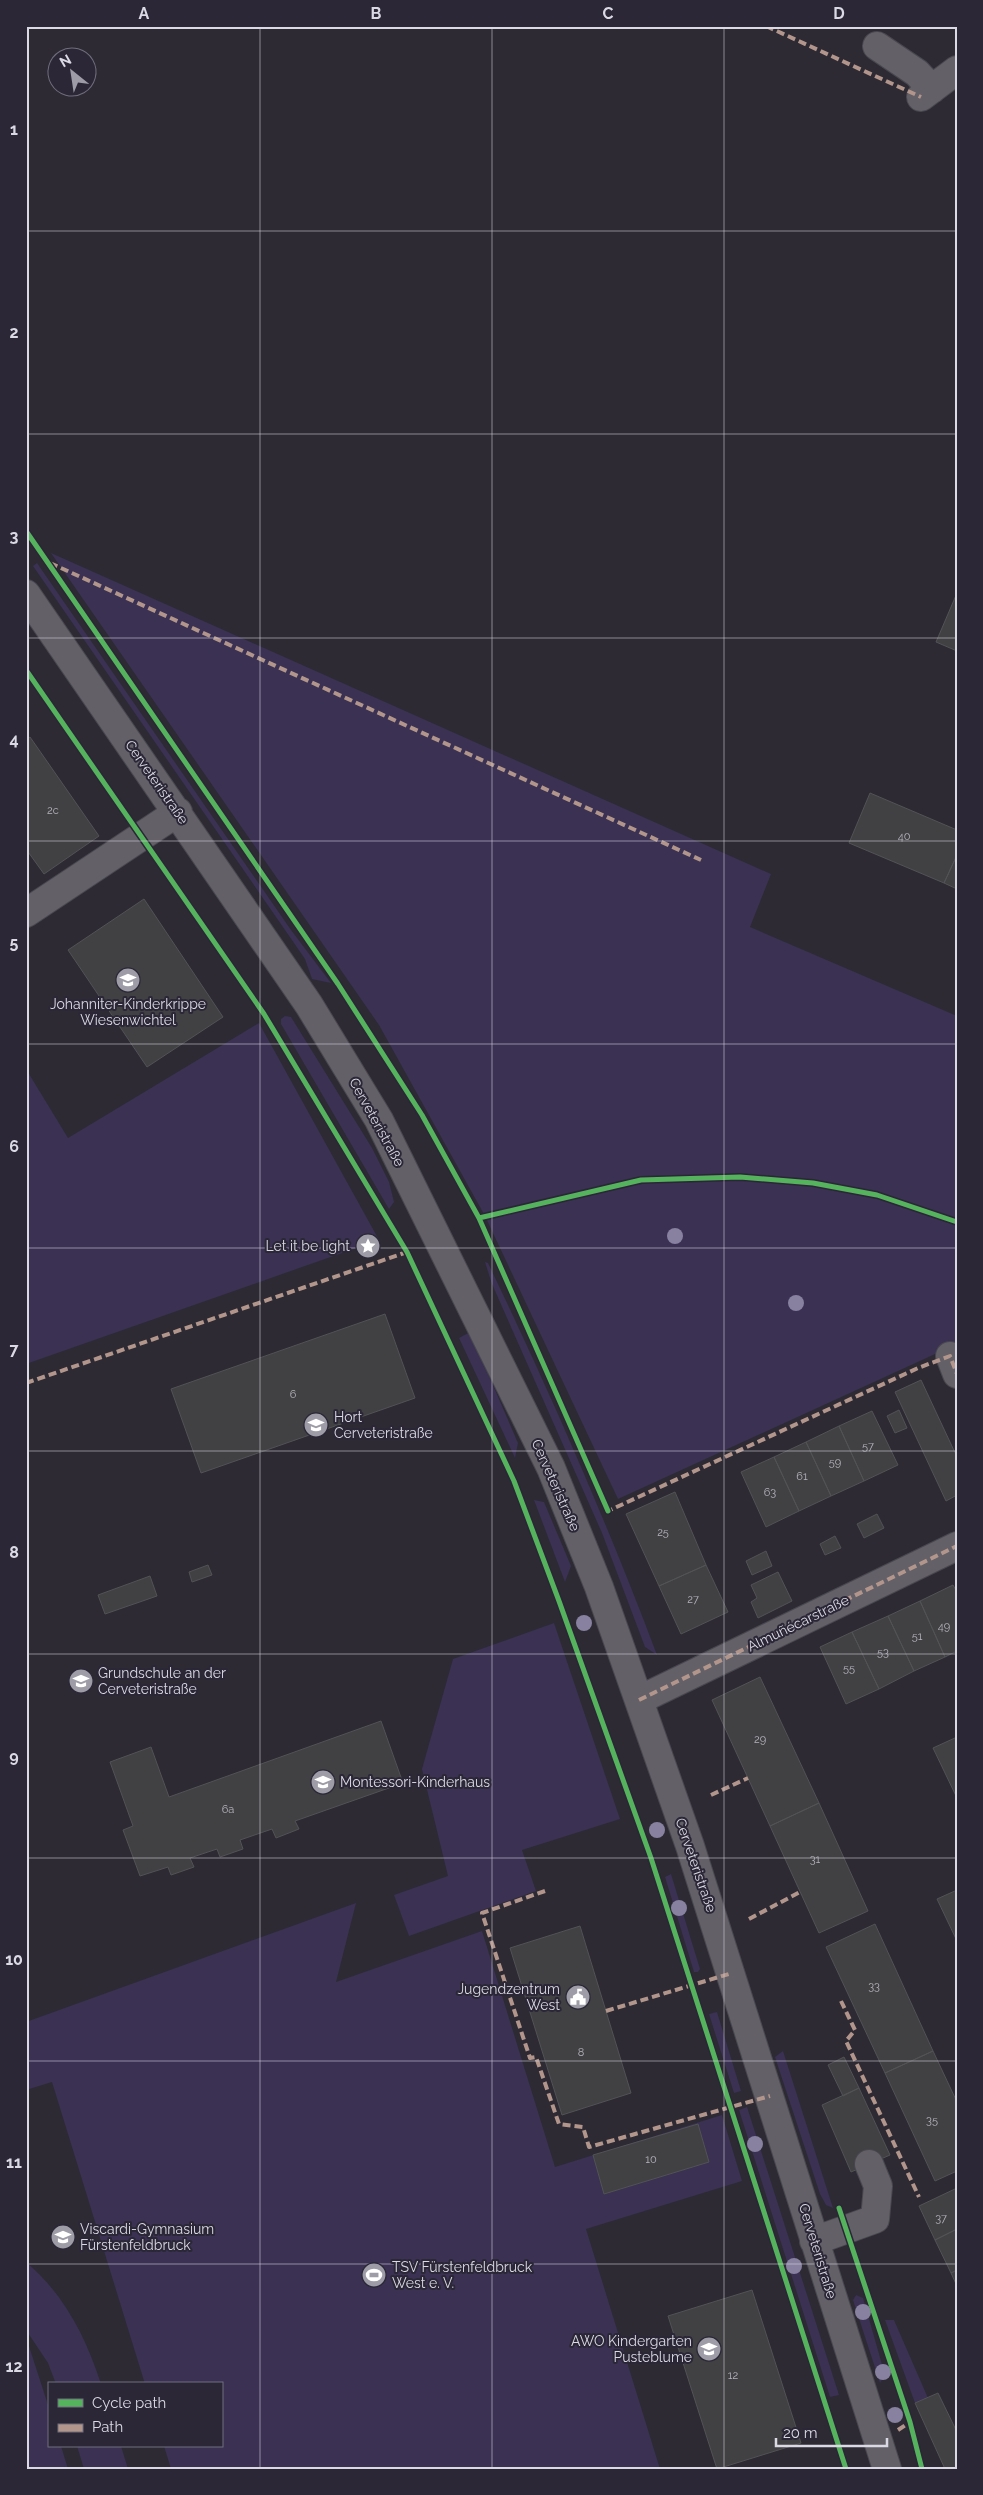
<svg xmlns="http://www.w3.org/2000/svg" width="983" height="2495" viewBox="0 0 983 2495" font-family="Raleway,sans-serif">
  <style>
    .green { fill: #3a3153 }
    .building { fill: #414143; stroke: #525355 }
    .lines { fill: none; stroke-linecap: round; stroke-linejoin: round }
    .minor-casing { stroke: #49474f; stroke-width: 30 }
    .minor { stroke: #636068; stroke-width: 28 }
    .quiet { stroke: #b2968c; stroke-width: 4; stroke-dasharray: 8 4; stroke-linecap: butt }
    .cycleway-casing { stroke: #2b2737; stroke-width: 8 }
    .cycleway { stroke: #56b35d; stroke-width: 5 }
    .tree { fill: #8881a0 }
    .grid { fill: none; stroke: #dbd9e4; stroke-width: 1; stroke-opacity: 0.55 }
    .labels { text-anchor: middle; stroke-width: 4; stroke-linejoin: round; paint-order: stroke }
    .number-label { font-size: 11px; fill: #b4b3bc }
    .street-label { font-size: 14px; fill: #dbd9e4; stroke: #2b2737 }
    .poi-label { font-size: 14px; fill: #dbd9e4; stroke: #2b2737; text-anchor: start }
    .neatline { fill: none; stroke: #dbd9e4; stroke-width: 2 }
    .grid-label { font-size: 16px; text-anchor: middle; font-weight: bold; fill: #dbd9e4 }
  </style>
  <rect width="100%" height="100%" fill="#2d2a34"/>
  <path class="green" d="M 51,553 L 771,874 L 750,927 L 957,1016 L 957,1344 L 618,1499 L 485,1216 L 379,1025 Z
    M 37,563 L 291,930 L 331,983 L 312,979 L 305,959 L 294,943 L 33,566 Z
    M 285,1016 L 291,1017 L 372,1148 L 389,1182 L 394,1202 L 389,1209 L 281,1024 L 281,1019 Z
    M 259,1023 L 379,1240 L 26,1364 L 26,1069 L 68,1138 Z
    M 485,1262 L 488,1263 C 550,1392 607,1522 657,1655 L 645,1647 L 602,1533 L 492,1284 Z
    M 470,1332 L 518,1443 L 515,1458 L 459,1338 Z
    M 534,1500 L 544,1502 L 571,1566 L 565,1582 Z
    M 554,1623 L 620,1819 L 522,1850 L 536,1891 L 409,1936 L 394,1895 L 448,1876 L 422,1769 L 453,1659 Z
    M 671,1874 L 700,1969 L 698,1972 L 694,1972 L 665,1877 Z
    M 356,1903 L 336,1982 L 482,1931 L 555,2167 L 722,2115 L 742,2181 L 586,2229 L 660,2469 L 171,2469 L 164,2446 L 221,2446 L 221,2384 L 145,2384 L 52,2082 L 26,2090 L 26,2022 Z
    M 717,2012 L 741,2091 L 734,2093 L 709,2014 Z
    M 783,2051 L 833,2208 L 826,2205 L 820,2194 L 775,2057 Z
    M 747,2107 L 839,2395 L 830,2397 L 739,2110 Z
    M 26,2262 C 64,2294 86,2337 101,2384 L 56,2384 L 48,2363 L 26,2330 Z
    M 856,2295 L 863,2298 L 885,2375 L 880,2383 L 853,2300 Z
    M 885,2320 L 894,2320 L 928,2398 L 915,2403 Z
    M 26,2337 L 49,2408 L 49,2446 L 61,2446 L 68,2469 L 26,2469 Z
    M 77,2446 L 121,2446 L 128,2469 L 84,2469 Z"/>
  <path class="building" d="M 957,593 L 957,651 L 936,642 Z
    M 30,737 L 99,836 L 44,874 L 26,849 L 26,740 Z
    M 870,793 L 957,830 L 957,855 L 944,883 L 849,843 Z
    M 957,855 L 957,889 L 944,883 Z
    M 144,899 L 223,1017 L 147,1067 L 68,950 Z
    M 385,1314 L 415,1398 L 201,1473 L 171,1389 Z
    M 921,1380 L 957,1457 L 957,1495 L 946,1501 L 895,1392 Z
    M 899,1410 L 907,1428 L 895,1433 L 887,1416 Z
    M 872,1411 L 898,1465 L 864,1481 L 839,1426 Z
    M 839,1426 L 864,1481 L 831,1496 L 806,1442 Z
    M 806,1442 L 831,1496 L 799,1511 L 774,1457 Z
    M 774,1457 L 799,1511 L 766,1527 L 741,1472 Z
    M 675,1492 L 706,1565 L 659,1586 L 626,1514 Z
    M 877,1514 L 884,1528 L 864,1538 L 857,1524 Z
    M 835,1536 L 841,1548 L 825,1555 L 820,1544 Z
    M 766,1551 L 772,1566 L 752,1575 L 746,1561 Z
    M 208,1565 L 212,1575 L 192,1582 L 189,1572 Z
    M 706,1565 L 728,1612 L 681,1634 L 659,1586 Z
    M 778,1572 L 792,1601 L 758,1618 L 751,1602 L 757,1598 L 751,1585 Z
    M 150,1576 L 157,1596 L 105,1614 L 98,1595 Z
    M 953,1585 L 957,1592 L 957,1651 L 945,1657 L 920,1601 Z
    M 920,1601 L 945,1657 L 914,1671 L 888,1616 Z
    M 888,1616 L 914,1671 L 879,1689 L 852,1632 Z
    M 852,1632 L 879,1689 L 846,1704 L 820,1647 Z
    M 760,1677 L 819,1803 L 770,1826 L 712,1700 Z
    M 381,1721 L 403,1783 L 295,1821 L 299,1829 L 276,1838 L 272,1829 L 240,1840 L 243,1849 L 220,1857 L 217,1849 L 190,1858 L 194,1867 L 171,1875 L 168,1867 L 140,1876 L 123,1830 L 133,1826 L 110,1762 L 151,1747 L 169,1797 Z
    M 957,1737 L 957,1798 L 933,1748 Z
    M 819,1803 L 868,1911 L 819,1933 L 770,1826 Z
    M 957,1890 L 957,1941 L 937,1899 Z
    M 875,1924 L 933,2051 L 885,2073 L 826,1947 Z
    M 580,1926 L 631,2093 L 562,2115 L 510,1948 Z
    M 933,2051 L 957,2102 L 957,2171 L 935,2181 L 885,2073 Z
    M 844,2057 L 859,2088 L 843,2096 L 828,2065 Z
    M 859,2088 L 890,2155 L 851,2172 L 822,2105 Z
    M 698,2124 L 709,2162 L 604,2194 L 593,2155 Z
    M 957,2188 L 957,2229 L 935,2240 L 919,2206 Z
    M 957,2229 L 957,2270 L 951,2273 L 935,2240 Z
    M 957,2270 L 957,2286 L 951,2273 Z
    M 752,2290 L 801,2443 L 717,2469 L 668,2316 Z
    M 938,2393 L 957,2432 L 957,2469 L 945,2469 L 915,2403 Z"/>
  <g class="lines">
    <defs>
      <path id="minor" d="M 877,46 L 917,73 L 932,89
        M 921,97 L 957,70
        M 26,594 L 309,1005 L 379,1120 L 551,1468 L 599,1587 L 690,1846 L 887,2469
        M 26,913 L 178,812
        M 950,1356 L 957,1374
        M 639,1700 L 957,1546
        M 814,2241 L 875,2219 L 878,2186 L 869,2164"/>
    </defs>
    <use href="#minor" class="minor-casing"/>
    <use href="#minor" class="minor"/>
    <path class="quiet" d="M 766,26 L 921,97
      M 50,563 L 701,860
      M 26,1383 L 407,1252
      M 607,1508 L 608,1511 L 918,1368 L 950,1356 L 957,1374
      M 639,1700 L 957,1546
      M 711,1795 L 748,1778
      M 545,1891 L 482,1913 L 530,2058 L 536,2057 L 559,2124 L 583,2127 L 589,2147 L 770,2096
      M 749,1919 L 800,1892
      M 841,2001 L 855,2030 L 846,2041 L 919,2197
      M 606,2011 L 732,1973
      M 898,2430 L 910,2422"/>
    <defs>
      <path id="cycleway" d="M 26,531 L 338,984 L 422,1115 L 479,1218 L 608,1511
        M 26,670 L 264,1014 L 407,1252 L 514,1481 L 559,1601 L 651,1858 L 846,2469
        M 479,1218 L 641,1180 L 740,1177 L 813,1183 L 877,1195 L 957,1222
        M 839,2208 L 910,2422 L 922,2469"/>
    </defs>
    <use href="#cycleway" class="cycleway-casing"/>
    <use href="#cycleway" class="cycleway"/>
  </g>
  <g class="tree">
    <circle cx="675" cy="1236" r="8"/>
    <circle cx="796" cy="1303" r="8"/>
    <circle cx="584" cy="1623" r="8"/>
    <circle cx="657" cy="1830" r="8"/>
    <circle cx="679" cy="1908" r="8"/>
    <circle cx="755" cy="2144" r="8"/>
    <circle cx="794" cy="2266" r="8"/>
    <circle cx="863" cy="2312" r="8"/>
    <circle cx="883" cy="2372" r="8"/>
    <circle cx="895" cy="2415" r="8"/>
  </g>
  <path class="grid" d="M 260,26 L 260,2469M 492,26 L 492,2469M 724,26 L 724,2469M 26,231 L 957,231M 26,434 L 957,434M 26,638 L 957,638M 26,841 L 957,841M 26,1044 L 957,1044M 26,1248 L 957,1248M 26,1451 L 957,1451M 26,1654 L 957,1654M 26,1858 L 957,1858M 26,2061 L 957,2061M 26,2264 L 957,2264"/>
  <defs>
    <symbol id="school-disc" viewBox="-11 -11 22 22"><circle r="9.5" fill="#9e9ca6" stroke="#2b2737"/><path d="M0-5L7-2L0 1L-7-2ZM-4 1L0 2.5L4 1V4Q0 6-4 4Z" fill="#fff"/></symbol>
    <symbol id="sight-disc" viewBox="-11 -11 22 22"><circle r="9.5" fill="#9e9ca6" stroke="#2b2737"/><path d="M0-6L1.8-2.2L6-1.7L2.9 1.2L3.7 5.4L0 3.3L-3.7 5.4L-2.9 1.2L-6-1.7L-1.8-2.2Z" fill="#fff"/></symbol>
    <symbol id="civic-disc" viewBox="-11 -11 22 22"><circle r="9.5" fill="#9e9ca6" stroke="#2b2737"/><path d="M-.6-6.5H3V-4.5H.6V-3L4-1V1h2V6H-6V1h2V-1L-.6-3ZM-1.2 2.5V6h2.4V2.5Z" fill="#fff"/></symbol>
    <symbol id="stadium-disc" viewBox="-11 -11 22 22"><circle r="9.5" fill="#9e9ca6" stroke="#2b2737"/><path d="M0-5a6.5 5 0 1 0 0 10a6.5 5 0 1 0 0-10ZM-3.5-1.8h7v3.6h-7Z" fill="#fff"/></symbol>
  </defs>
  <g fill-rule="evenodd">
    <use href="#school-disc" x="114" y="966" width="28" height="28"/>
    <use href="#sight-disc" x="354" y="1232" width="28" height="28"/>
    <use href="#school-disc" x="302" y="1411" width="28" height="28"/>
    <use href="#school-disc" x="67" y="1667" width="28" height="28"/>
    <use href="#school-disc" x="309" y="1768" width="28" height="28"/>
    <use href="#civic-disc" x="564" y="1983" width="28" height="28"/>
    <use href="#school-disc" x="49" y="2223" width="28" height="28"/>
    <use href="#stadium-disc" x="360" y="2261" width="28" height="28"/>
    <use href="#school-disc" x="695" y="2335" width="28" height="28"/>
  </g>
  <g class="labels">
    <g class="number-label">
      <text x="53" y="814">2c</text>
      <text x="904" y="840">40</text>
      <text x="293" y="1398">6</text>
      <text x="868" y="1450">57</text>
      <text x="835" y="1466">59</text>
      <text x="802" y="1480">61</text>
      <text x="770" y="1496">63</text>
      <text x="663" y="1536">25</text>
      <text x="693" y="1603">27</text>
      <text x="944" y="1630">49</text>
      <text x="917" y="1640">51</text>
      <text x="883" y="1656">53</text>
      <text x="849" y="1672">55</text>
      <text x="760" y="1743">29</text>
      <text x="228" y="1813">6a</text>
      <text x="815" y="1863">31</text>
      <text x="874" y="1990">33</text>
      <text x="581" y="2056">8</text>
      <text x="932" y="2124">35</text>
      <text x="651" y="2163">10</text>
      <text x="941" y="2222">37</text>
      <text x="733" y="2379">12</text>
    </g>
    <g class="street-label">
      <text transform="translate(157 782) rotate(55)" y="5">Cerveteristraße</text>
      <text transform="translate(377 1122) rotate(61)" y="5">Cerveteristraße</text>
      <text transform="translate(556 1485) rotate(66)" y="5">Cerveteristraße</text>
      <text transform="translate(798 1623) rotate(-26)" y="5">Almuñécarstraße</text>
      <text transform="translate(696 1865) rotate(71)" y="5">Cerveteristraße</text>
      <text transform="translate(818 2251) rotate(73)" y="5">Cerveteristraße</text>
    </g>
    <g class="poi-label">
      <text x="128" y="1009" text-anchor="middle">Johanniter-Kinderkrippe<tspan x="128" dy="16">Wiesenwichtel</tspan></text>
      <text x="350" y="1251" text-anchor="end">Let it be light</text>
      <text x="334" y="1422">Hort<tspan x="334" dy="16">Cerveteristraße</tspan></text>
      <text x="98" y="1678">Grundschule an der<tspan x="98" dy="16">Cerveteristraße</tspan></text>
      <text x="340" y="1787">Montessori-Kinderhaus</text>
      <text x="560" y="1994" text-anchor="end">Jugendzentrum<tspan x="560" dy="16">West</tspan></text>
      <text x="80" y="2234">Viscardi-Gymnasium<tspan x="80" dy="16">Fürstenfeldbruck</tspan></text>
      <text x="392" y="2272">TSV Fürstenfeldbruck<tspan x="392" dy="16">West e. V.</tspan></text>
      <text x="692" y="2346" text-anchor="end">AWO Kindergarten<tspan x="692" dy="16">Pusteblume</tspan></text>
    </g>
  </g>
  <rect width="983" height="2495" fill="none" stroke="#2b2737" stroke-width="55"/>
  <rect x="48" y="2382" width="175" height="65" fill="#2b2737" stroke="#716e7c"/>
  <rect x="58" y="2399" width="25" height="8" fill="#56b35d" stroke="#716e7c"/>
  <text x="92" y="2408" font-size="15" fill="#dbd9e4">Cycle path</text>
  <rect x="58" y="2424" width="25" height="8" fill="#b2968c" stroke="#716e7c"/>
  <text x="92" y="2432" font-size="15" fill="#dbd9e4">Path</text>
  <g transform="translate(72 72) rotate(330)"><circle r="24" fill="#2b2737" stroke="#716e7c"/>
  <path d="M0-4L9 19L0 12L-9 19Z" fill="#9e9ca6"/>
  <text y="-8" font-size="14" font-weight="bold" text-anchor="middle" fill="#dbd9e4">N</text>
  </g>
  <path d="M776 2438v8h111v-8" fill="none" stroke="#dbd9e4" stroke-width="2.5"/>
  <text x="783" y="2438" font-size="15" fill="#dbd9e4" stroke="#2b2737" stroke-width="4" paint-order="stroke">20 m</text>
  <rect x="28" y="28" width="928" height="2440" class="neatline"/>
  <g class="grid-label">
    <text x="144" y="19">A</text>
    <text x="376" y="19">B</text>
    <text x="608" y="19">C</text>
    <text x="839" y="19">D</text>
    <text x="14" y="135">1</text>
    <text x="14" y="338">2</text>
    <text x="14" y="542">3</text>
    <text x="14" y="745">4</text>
    <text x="14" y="948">5</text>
    <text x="14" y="1152">6</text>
    <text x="14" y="1355">7</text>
    <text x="14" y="1558">8</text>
    <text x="14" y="1762">9</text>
    <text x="14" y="1965">10</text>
    <text x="14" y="2168">11</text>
    <text x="14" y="2372">12</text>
  </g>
</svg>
